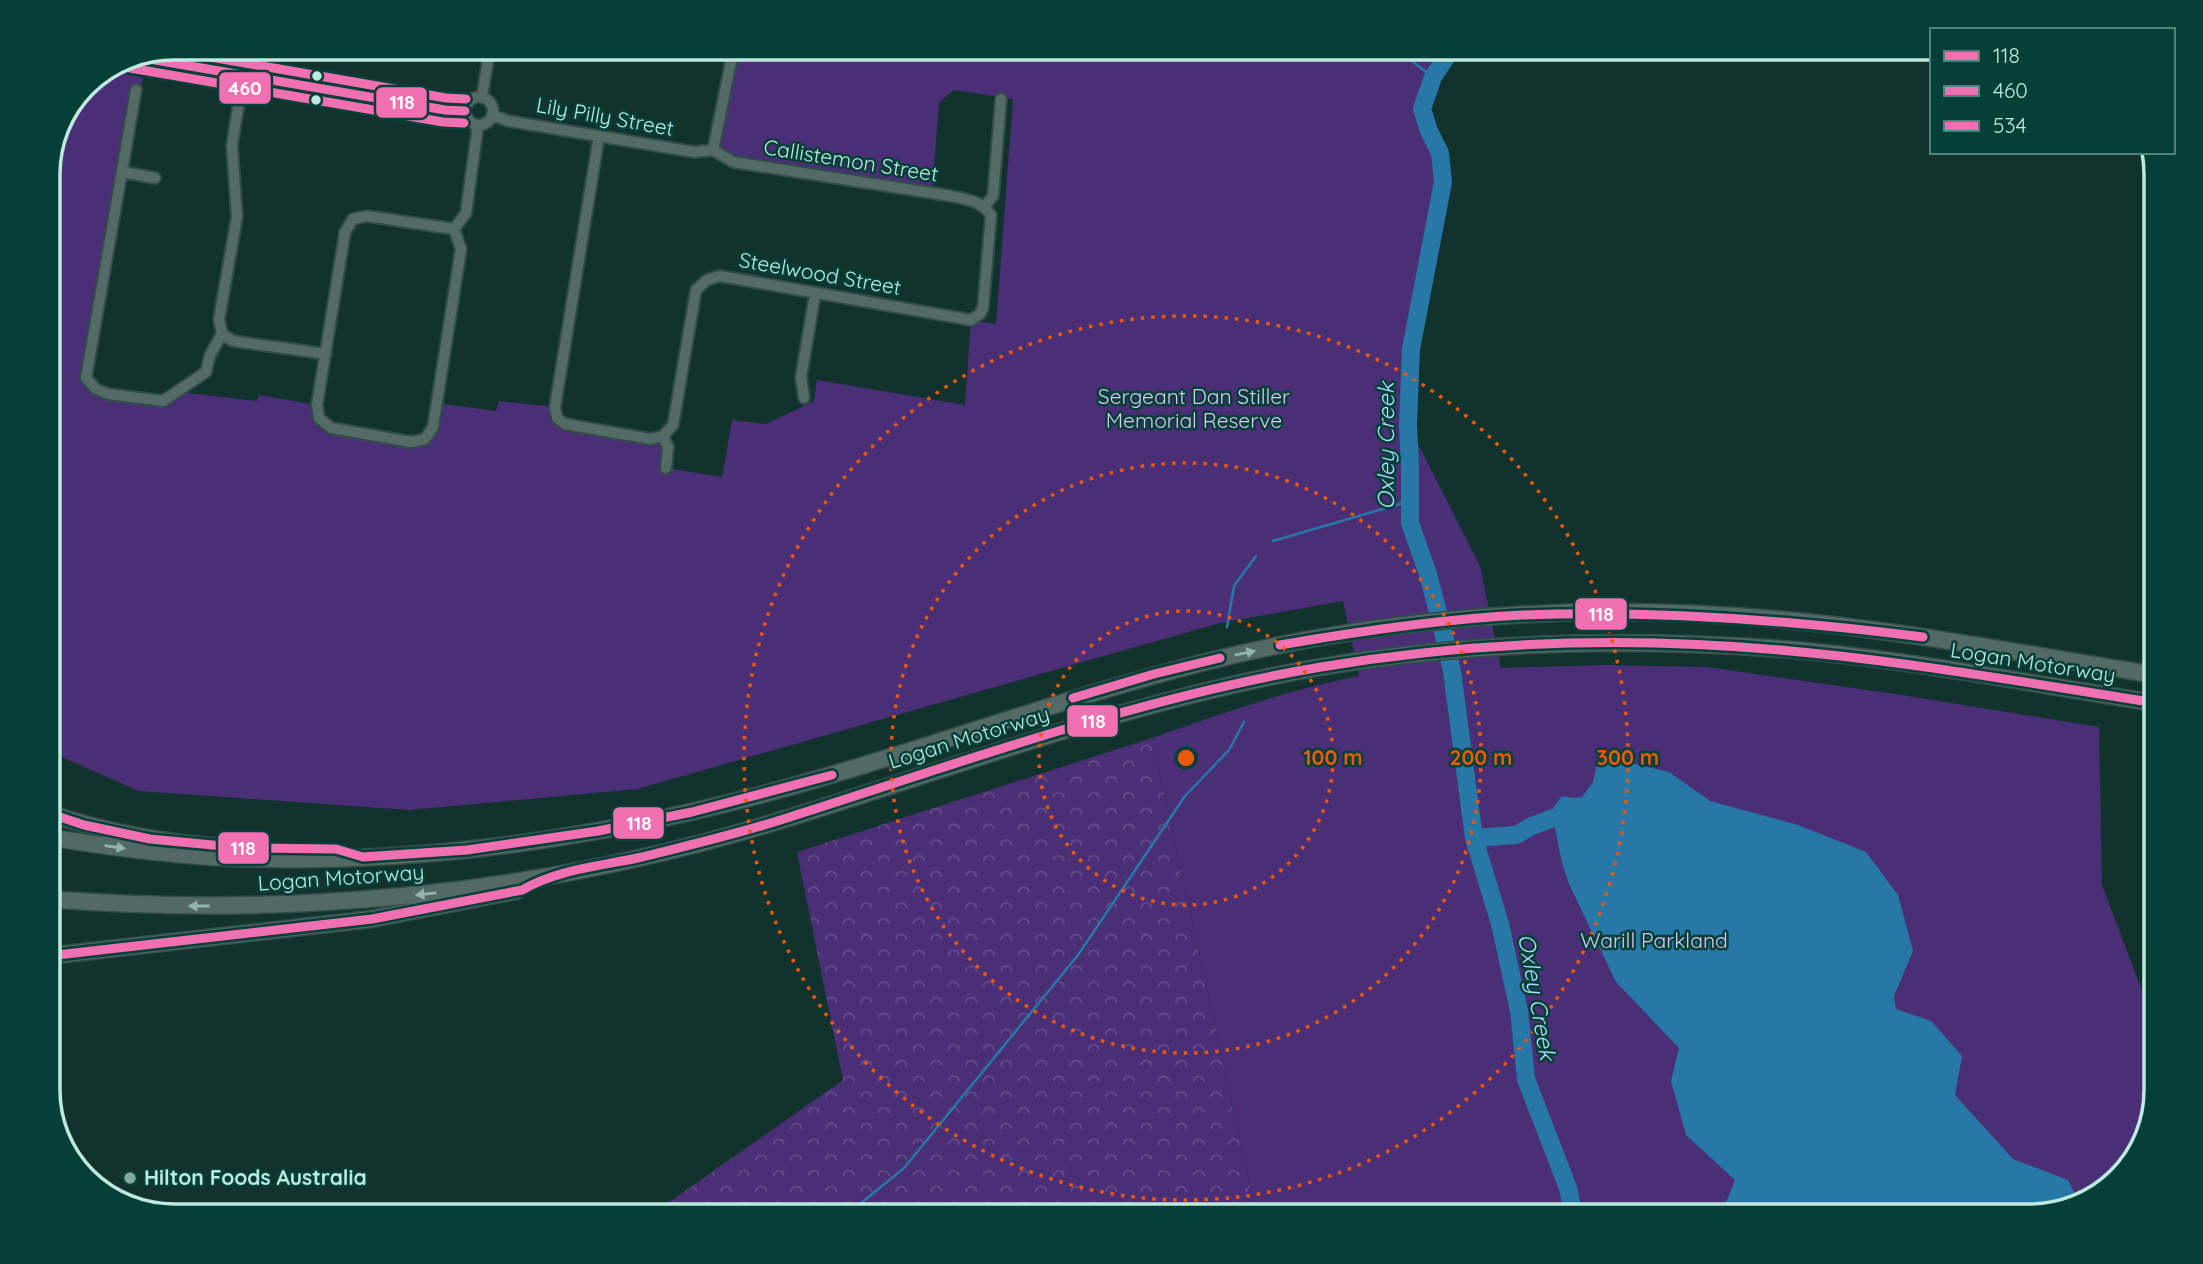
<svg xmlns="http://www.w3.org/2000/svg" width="2203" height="1264" viewBox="0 0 2203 1264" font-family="Quicksand,sans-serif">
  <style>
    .forest { fill: url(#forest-crowns) }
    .park { fill: #4a2f76 }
    .water { fill: #2777a7 }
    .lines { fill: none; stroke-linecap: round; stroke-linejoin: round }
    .stream { stroke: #2777a7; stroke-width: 2.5 }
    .river { stroke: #2777a7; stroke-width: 18 }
    .minor-casing { stroke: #304d48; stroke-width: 14 }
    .highway-casing { stroke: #304d48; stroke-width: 19 }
    .minor { stroke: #536a66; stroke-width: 10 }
    .highway { stroke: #526965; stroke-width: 16 }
    .bus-1-casing { stroke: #053f37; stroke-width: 14 }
    .bus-2-casing { stroke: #053f37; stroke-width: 14 }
    .bus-3-casing { stroke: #053f37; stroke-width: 14 }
    .bus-1 { stroke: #f070b1; stroke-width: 9 }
    .bus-2 { stroke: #f070b1; stroke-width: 9 }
    .bus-3 { stroke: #f070b1; stroke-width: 9 }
    .oneway { fill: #92b6af }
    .ring { fill: none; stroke: #e8590c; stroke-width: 3.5; stroke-dasharray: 3.5 7 }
    .bus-dot { fill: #bde9e0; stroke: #053f37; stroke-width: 2.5 }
    .poi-dot { fill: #81a9a1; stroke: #053f37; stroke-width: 2.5 }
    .labels { text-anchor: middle; stroke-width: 5; stroke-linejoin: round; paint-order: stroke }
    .street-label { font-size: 21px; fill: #bde9e0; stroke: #053f37 }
    .park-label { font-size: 21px; fill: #d8c7f7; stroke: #053f37 }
    .poi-label { font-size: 21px; font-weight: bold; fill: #bde9e0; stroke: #053f37; text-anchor: start }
    .water-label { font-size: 23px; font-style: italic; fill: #addcff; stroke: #053f37 }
    .rim { fill: none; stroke: #bde9e0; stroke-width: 3.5 }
    .centre { fill: #e8590c; stroke: #053f37; stroke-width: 3.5 }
    .ring-label { font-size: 21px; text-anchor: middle; font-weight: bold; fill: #e8590c; stroke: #053f37; stroke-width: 5; stroke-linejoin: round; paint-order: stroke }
    .line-badge { stroke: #053f37; stroke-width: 2.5 }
    .badge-label { font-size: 19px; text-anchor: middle; font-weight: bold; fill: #fff }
  </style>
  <defs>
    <pattern id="forest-crowns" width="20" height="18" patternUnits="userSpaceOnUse" patternTransform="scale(1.75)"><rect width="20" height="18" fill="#4a2f76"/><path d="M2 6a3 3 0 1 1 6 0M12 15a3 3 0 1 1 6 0" fill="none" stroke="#624d89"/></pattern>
  </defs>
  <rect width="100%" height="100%" fill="#12322d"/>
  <path class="forest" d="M 1152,738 L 1257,1217 L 648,1217 L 843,1080 L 797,852 Z"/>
  <path class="park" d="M 732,47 L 1453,47 L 1433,77 L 1422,109 L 1429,131 L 1440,153 L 1443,182 L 1411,349 L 1408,424 L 1480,566 L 1501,668 L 1606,665 L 1707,667 L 1902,695 L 2099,727 L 2102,885 L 2156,1028 L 2156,1090 L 2139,1153 L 2093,1200 L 2029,1217 L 1257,1217 L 1152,738 C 1220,714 1287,690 1359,676 L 1343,601 L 1220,623 L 637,789 L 409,810 L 139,791 L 48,751 L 48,166 L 85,84 L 110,67 L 144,72 L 88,367 L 96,389 L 163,401 L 179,392 L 257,401 L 259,395 L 317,405 L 331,428 L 425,439 L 436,403 L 496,411 L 499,401 L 555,407 L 557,418 L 663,436 L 666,468 L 722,477 L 732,420 L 766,424 L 814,401 L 817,380 L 965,405 L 971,320 L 996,324 L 1013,99 L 954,90 L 939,102 L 932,194 L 733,162 L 713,150 Z"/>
  <path class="water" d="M 1619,754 L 1635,764 L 1669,772 L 1710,801 L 1798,825 L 1866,852 L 1898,895 L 1913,951 L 1894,996 L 1896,1009 L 1931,1021 L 1962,1056 L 1955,1095 L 2013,1159 L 2068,1180 L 2078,1200 L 2076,1204 L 2029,1217 L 1720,1217 L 1735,1180 L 1686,1135 L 1671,1081 L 1679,1048 L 1616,982 L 1569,884 L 1562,863 L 1553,818 L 1553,808 L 1562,796 L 1573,798 L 1582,797 L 1593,782 L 1598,759 Z"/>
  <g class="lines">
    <path class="stream" d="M 1393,47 L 1433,77
      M 1273,541 L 1410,501
      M 1227,627 L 1234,586 L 1256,556
      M 844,1217 L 904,1168 L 1078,955 L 1185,796 L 1229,750 L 1244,722"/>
    <path class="river" d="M 1453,47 L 1433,77 L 1422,109 L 1429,131 L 1440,153 L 1443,182 L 1411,349 L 1408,424 L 1410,469 L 1410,523 L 1428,574 L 1443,631 L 1452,671 L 1474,838 L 1500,924 L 1519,1011 L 1526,1079 L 1568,1188 L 1574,1217
      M 1474,838 L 1516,835 L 1532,826 L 1553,818"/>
    <defs>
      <path id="minor" d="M 132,56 L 445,110 L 465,111
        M 243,76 L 232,146 L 237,217 L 219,319 L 222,334 L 233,341 L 326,354
        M 136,90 L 86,378 L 96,389 L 108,394 L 163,401 L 206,372 L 210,355 L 222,334
        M 482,97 L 490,47
        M465 111a14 14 0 1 1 28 0a14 14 0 1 1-28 0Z
        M 492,115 L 508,121 L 694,152 L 713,150
        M 599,136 L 555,407 L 557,418 L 565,424 L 650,439 L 663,436 L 673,425 L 696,290 L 707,280 L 720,276 L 971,320 L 980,314 L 983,308 L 991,215 C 980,199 963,199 945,195 L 733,162 L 713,150
        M 713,150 L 733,52 L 732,47
        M 122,172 L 155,178
        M 985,206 L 993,196 L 1001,99
        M 454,229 L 367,216 L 353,219 L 345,232 L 317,405 L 319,418 L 331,428 L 411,442 L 425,439 L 433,427 L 461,249 L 454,229 L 466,213 L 478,125
        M 804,398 L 801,377 L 815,294
        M 663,436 L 668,447 L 666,468"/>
      <path id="highway" d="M 48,813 C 105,832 164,843 225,847
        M 48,837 C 108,847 168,855 229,858 C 427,866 624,835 814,780 C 980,732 1140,670 1311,639 C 1477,609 1648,605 1815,623 C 1929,635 2042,657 2156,675
        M 48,899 C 288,918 530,895 762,826 C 947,771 1129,700 1321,667 C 1474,641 1628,638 1782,649 C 1908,659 2032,684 2156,703
        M 48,956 L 372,919 L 516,891"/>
    </defs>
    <use href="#minor" class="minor-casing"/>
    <use href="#highway" class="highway-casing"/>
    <use href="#minor" class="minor"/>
    <use href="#highway" class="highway"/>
    <defs>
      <path id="bus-1" d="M 132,56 L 445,110 L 465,111
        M 1280,645 C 1360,631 1440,619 1522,615 C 1656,610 1790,620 1923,637
        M 1073,698 L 1154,674 L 1220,658
        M 48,813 L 84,825 L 150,839 L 244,848 L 336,849 L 363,857 L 467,850 L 598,831 L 692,812 L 832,775
        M 48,956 L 372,919 L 522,890 C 558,869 602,866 642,857 C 694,844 746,832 796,815 C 969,760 1142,697 1321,667 C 1475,641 1634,636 1790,651 C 1913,662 2034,684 2156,703"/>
      <path id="bus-2" d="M 130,68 L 443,122 L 464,123"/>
      <path id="bus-3" d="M 164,49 L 446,98 L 466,99"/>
    </defs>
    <use href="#bus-1" class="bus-1-casing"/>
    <use href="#bus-2" class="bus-2-casing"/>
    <use href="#bus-3" class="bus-3-casing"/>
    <use href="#bus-1" class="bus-1"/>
    <use href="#bus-2" class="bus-2"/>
    <use href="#bus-3" class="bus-3"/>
  </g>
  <defs><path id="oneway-solid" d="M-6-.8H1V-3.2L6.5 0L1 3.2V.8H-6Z" transform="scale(1.75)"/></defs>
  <g class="oneway">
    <use href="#oneway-solid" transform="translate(1245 653) rotate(-12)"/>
    <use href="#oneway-solid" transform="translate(115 847) rotate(8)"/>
    <use href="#oneway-solid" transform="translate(426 894) rotate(174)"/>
    <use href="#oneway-solid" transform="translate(199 906) rotate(-180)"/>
  </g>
  <g class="ring">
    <circle cx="1186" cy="758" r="147"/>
    <circle cx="1186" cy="758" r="295"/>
    <circle cx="1186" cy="758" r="442"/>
  </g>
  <g class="bus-dot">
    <circle cx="317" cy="76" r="6"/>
    <circle cx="316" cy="100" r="6"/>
  </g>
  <circle class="poi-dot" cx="130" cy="1178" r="7"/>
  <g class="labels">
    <g class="street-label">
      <text transform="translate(605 117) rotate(10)" y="7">Lily Pilly Street</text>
      <text transform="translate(851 161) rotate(9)" y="7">Callistemon Street</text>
      <text transform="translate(820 274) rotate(10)" y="7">Steelwood Street</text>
      <text transform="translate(2033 663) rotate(9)" y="7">Logan Motorway</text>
      <text transform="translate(969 738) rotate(-17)" y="7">Logan Motorway</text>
      <text transform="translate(341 878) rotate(-4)" y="7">Logan Motorway</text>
    </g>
    <g class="park-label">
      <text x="1194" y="404">Sergeant Dan Stiller<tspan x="1194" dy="24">Memorial Reserve</tspan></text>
      <text x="1654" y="948">Warill Parkland</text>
    </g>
    <g class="poi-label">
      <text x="144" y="1185">Hilton Foods Australia</text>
    </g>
    <g class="water-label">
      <text transform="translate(1386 446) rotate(-90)" y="8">Oxley Creek</text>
      <text transform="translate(1537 997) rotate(80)" y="8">Oxley Creek</text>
    </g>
  </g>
  <path d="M0 0H2203V1264H0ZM174 60H2030A114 114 0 0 1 2144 174V1090A114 114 0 0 1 2030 1204H174A114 114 0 0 1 60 1090V174A114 114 0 0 1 174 60Z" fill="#053f37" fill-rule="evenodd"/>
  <path class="rim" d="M174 60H2030A114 114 0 0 1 2144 174V1090A114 114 0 0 1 2030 1204H174A114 114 0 0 1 60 1090V174A114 114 0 0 1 174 60Z"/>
  <circle cx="1186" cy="758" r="10" class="centre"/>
  <g class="ring-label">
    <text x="1333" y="765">100 m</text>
    <text x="1481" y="765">200 m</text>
    <text x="1628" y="765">300 m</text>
  </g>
  <g class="line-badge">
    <rect x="218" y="71" width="54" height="34" rx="7" fill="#f070b1"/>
    <rect x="375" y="86" width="53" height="33" rx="7" fill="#f070b1"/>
    <rect x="1574" y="597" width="54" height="34" rx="7" fill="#f070b1"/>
    <rect x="1066" y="704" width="53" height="34" rx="7" fill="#f070b1"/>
    <rect x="612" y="806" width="53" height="34" rx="7" fill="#f070b1"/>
    <rect x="217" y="831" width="53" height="34" rx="7" fill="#f070b1"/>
  </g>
  <g class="badge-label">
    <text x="245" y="95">460</text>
    <text x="402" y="109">118</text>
    <text x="1601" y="621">118</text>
    <text x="1093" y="728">118</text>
    <text x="639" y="830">118</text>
    <text x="243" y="855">118</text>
  </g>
  <rect x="1930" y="28" width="245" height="126" fill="#053f37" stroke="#4f837b" stroke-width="2"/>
  <rect x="1944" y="51" width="35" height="10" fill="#f070b1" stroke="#4f837b" stroke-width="2"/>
  <text x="1993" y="63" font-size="21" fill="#bde9e0">118</text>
  <rect x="1944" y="86" width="35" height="10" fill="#f070b1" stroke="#4f837b" stroke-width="2"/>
  <text x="1993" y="98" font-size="21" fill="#bde9e0">460</text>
  <rect x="1944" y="121" width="35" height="10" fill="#f070b1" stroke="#4f837b" stroke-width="2"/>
  <text x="1993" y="133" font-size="21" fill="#bde9e0">534</text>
</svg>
